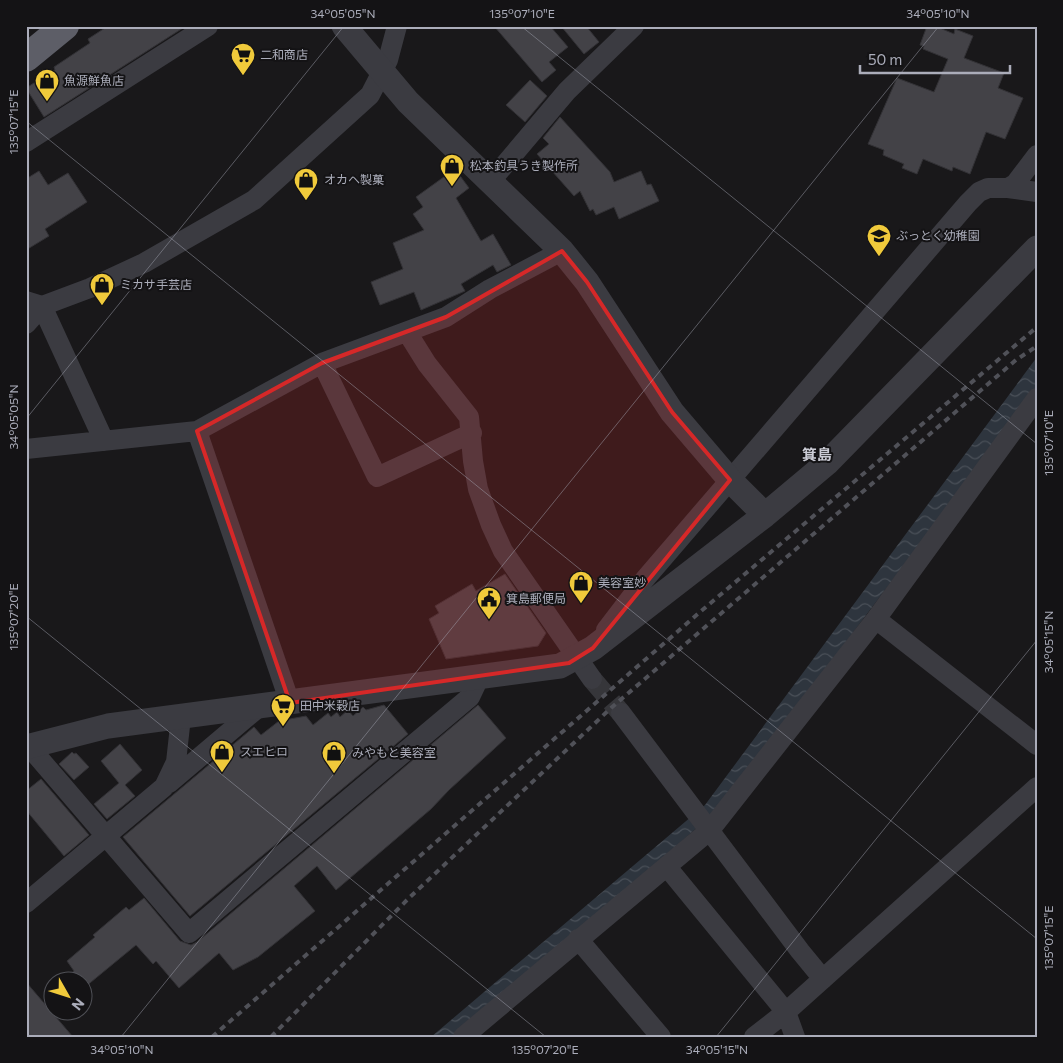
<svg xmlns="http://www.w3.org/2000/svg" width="1063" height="1063" viewBox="0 0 1063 1063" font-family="Commissioner,'Noto Sans JP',sans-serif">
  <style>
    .water { fill: url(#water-waves) }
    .building { fill: #434247; stroke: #333236 }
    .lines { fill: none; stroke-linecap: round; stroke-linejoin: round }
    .minor-tunnel { stroke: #36363a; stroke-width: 20; stroke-dasharray: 20 10; stroke-linecap: butt }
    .minor { stroke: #3b3b41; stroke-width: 20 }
    .tertiary { stroke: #3b3b41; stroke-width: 25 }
    .trunk { stroke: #5d5e67; stroke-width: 28 }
    .rail { stroke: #505158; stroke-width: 4; stroke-dasharray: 6 5; stroke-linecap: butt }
    .marked { fill: #d62828; fill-opacity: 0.2; stroke: #d62828; stroke-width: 4; stroke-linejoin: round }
    .ticks { fill: none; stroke: #abadba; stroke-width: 1; stroke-opacity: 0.45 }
    .labels { text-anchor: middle; stroke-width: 4; stroke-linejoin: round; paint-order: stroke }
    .poi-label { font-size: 12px; fill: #abadba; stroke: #141315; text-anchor: start }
    .quarter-label { font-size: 15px; font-weight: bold; fill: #cccdd6; stroke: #141315 }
    .neatline { fill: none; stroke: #abadba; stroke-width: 2 }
    .ticks-label { font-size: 12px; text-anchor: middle; fill: #abadba }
  </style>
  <defs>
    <pattern id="water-waves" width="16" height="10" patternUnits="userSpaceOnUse" patternTransform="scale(1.25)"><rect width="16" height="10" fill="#2e353e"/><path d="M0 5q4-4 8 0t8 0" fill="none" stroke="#4a5058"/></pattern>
  </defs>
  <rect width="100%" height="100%" fill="#19181a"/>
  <path class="water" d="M 1037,357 L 1037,388 L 724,804 L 560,948 L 455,1037 L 431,1037 L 705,805 Z"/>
  <path class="building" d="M 108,26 L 186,26 L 44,117 L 26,88 L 55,70 L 54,67 L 90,43 L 88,39 Z
    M 494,26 L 550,26 L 568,47 L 549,62 L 556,70 L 542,82 Z
    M 561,26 L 586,26 L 599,42 L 584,54 Z
    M 927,26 L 935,26 L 954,34 L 955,29 L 973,36 L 964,58 L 1004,73 L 998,88 L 1023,98 L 1005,139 L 986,132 L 970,174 L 953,167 L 952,171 L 923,159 L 917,174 L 902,168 L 904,164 L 883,155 L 884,150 L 868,144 L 897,78 L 934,92 L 948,59 L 923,49 L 924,46 L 920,45 Z
    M 530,80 L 547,96 L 525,122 L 506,105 Z
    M 560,117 L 610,172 L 614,182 L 641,171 L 647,185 L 651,184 L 659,201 L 619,219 L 614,207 L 596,215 L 593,209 L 590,211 L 580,191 L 574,196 L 537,154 L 549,144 L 543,138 Z
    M 455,169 L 469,188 L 456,198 L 481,241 L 493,234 L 511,265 L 497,272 L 493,265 L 461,284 L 465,291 L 421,310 L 414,292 L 380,305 L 371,282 L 403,269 L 393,243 L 424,230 L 413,214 L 423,207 L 416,197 Z
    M 39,171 L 48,185 L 68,173 L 87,202 L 45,229 L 49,236 L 26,250 L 26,179 Z
    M 505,574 L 546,633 L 538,646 L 446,659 L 429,619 L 439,613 L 435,606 L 472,584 L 476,591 Z
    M 384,705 L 408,734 L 190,916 L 123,837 L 254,727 L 261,735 L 279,721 L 306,716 L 313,725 L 328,713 L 331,717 L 337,712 L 340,717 L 348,710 L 353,716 L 363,707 L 366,710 Z
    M 478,705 L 506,738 L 449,790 L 431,809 L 336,890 L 317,866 L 294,886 L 315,911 L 258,957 L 233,970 L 219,953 L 179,988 L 156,961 L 153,964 L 136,945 L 85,987 L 82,980 L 79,980 L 72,973 L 74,971 L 67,961 L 95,937 L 93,935 L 126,907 L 129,910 L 144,898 L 180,941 L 191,945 L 197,942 Z
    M 120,744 L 142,770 L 125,785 L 135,796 L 107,819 L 94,804 L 119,783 L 101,761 Z
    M 72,752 L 74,754 L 76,753 L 89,767 L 74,780 L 59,764 Z
    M 41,779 L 89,835 L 64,856 L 26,810 L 26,791 Z
    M 26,982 L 73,1037 L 26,1037 Z"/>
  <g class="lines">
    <path class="minor-tunnel" d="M 592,679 L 621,713"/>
    <path class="minor" d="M 26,142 L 208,26
      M 490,182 L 567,91 L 634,26
      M 1008,188 L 1037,192
      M 26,301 L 42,306 L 104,441
      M 26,324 L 42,306 L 90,288 L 144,263 L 254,200 L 370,95 L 388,60 L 397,26
      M 407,332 L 427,364 L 469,417 L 473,461 L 478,489 L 491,525 L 503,551 L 592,679
      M 322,363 L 377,477 L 472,433
      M 26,449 L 197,431
      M 876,619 L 1037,745
      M 606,630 L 645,579 L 968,203 L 979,192 L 988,188 L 1008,188 L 1015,184 L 1037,155
      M 290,703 L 197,431 L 322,363 L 446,317 L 490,289 L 562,251
      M 621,713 L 800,951 L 823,979
      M 26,743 L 189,933 L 470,697 L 479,678
      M 169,783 L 259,707
      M 667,867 L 786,1012 L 754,1037
      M 26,903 L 164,787 L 176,762 L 181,717
      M 578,939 L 661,1037
      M 463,1037 L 710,830 L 876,619 L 1037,398
      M 795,1037 L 786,1012 L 1037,787"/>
    <path class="tertiary" d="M 344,26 L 408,102 L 562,251 L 587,282 L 672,412 L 730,480 L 765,515
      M 26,747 L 108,726 L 560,666 L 593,648 L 765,515 L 827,463 L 1037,248"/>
    <path class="trunk" d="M 26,58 L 65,26"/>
    <path class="rail" d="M 212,1037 L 700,612 L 1037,327
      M 271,1037 L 408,899 L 611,708 L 1016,360 L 1037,346"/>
  </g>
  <path class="marked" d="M 562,251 L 587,282 L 672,412 L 730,480 L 593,648 L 569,663 L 290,703 L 197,431 L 322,363 L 446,317 Z"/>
  <path class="ticks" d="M 521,26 L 1037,444M 26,121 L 1037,939M 26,419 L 344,26M 26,616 L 546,1037M 121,1037 L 939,26M 716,1037 L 1037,640"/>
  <defs>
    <symbol id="supermarket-pin" viewBox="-11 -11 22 30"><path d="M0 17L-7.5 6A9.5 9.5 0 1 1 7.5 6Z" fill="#f0ca3b" stroke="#141315"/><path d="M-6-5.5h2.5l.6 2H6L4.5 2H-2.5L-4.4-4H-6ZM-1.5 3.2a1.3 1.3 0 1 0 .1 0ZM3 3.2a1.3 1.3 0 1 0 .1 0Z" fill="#111"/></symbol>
    <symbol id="shop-pin" viewBox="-11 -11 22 30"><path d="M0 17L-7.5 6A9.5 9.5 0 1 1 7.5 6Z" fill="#f0ca3b" stroke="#141315"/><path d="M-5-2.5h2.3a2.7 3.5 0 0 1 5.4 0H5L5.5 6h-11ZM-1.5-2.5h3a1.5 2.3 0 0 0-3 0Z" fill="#111"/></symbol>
    <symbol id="school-pin" viewBox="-11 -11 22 30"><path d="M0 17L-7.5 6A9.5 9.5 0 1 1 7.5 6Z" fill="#f0ca3b" stroke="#141315"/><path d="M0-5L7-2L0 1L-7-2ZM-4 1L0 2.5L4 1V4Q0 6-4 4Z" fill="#111"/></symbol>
    <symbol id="civic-pin" viewBox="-11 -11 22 30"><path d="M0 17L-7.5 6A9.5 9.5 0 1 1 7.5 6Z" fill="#f0ca3b" stroke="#141315"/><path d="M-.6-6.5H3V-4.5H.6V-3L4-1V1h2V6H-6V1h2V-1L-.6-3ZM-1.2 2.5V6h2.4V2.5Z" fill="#111"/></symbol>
  </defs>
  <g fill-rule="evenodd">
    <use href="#supermarket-pin" x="229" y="41" width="28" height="38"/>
    <use href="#shop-pin" x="33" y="67" width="28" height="38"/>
    <use href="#shop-pin" x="438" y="152" width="28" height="38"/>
    <use href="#shop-pin" x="292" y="166" width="28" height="38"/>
    <use href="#school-pin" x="865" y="222" width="28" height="38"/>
    <use href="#shop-pin" x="88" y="271" width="28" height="38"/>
    <use href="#shop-pin" x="567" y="569" width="28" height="38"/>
    <use href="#civic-pin" x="475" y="585" width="28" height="38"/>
    <use href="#supermarket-pin" x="269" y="692" width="28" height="38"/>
    <use href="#shop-pin" x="208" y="738" width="28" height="38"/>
    <use href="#shop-pin" x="320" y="739" width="28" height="38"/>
  </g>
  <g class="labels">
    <g class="poi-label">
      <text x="260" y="59">二和商店</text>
      <text x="64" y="85">魚源鮮魚店</text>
      <text x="470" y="170">松本釣具うき製作所</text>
      <text x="324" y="184">オカヘ製菓</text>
      <text x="896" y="240">ぶっとく幼稚園</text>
      <text x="120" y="289">ミカサ手芸店</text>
      <text x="598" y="587">美容室妙</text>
      <text x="506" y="603">箕島郵便局</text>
      <text x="300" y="710">田中米穀店</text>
      <text x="240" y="756">スエヒロ</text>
      <text x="352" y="757">みやもと美容室</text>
    </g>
    <g class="quarter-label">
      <text x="817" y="460">箕島</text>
    </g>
  </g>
  <rect width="1063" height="1063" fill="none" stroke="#141315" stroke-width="55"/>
  <g transform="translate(68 996) rotate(129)"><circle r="24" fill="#141315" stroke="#505157"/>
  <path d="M0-4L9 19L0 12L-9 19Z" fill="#f0ca3b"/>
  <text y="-8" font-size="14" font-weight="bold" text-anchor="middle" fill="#abadba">N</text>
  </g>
  <path d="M860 65v8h150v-8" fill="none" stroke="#abadba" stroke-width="2.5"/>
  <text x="868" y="65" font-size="15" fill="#abadba" stroke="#141315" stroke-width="4" paint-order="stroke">50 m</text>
  <rect x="28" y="28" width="1008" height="1008" class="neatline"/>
  <g class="ticks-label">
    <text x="343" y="18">34°05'05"N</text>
    <text x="522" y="18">135°07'10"E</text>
    <text x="938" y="18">34°05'10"N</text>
    <text transform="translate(14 122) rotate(-90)" y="4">135°07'15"E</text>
    <text transform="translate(14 417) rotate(-90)" y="4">34°05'05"N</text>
    <text transform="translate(1049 443) rotate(-90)" y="4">135°07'10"E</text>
    <text transform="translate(14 617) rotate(-90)" y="4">135°07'20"E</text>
    <text transform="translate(1049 642) rotate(-90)" y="4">34°05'15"N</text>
    <text transform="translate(1049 938) rotate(-90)" y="4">135°07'15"E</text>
    <text x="122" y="1054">34°05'10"N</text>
    <text x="545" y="1054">135°07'20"E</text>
    <text x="717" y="1054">34°05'15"N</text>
  </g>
</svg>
